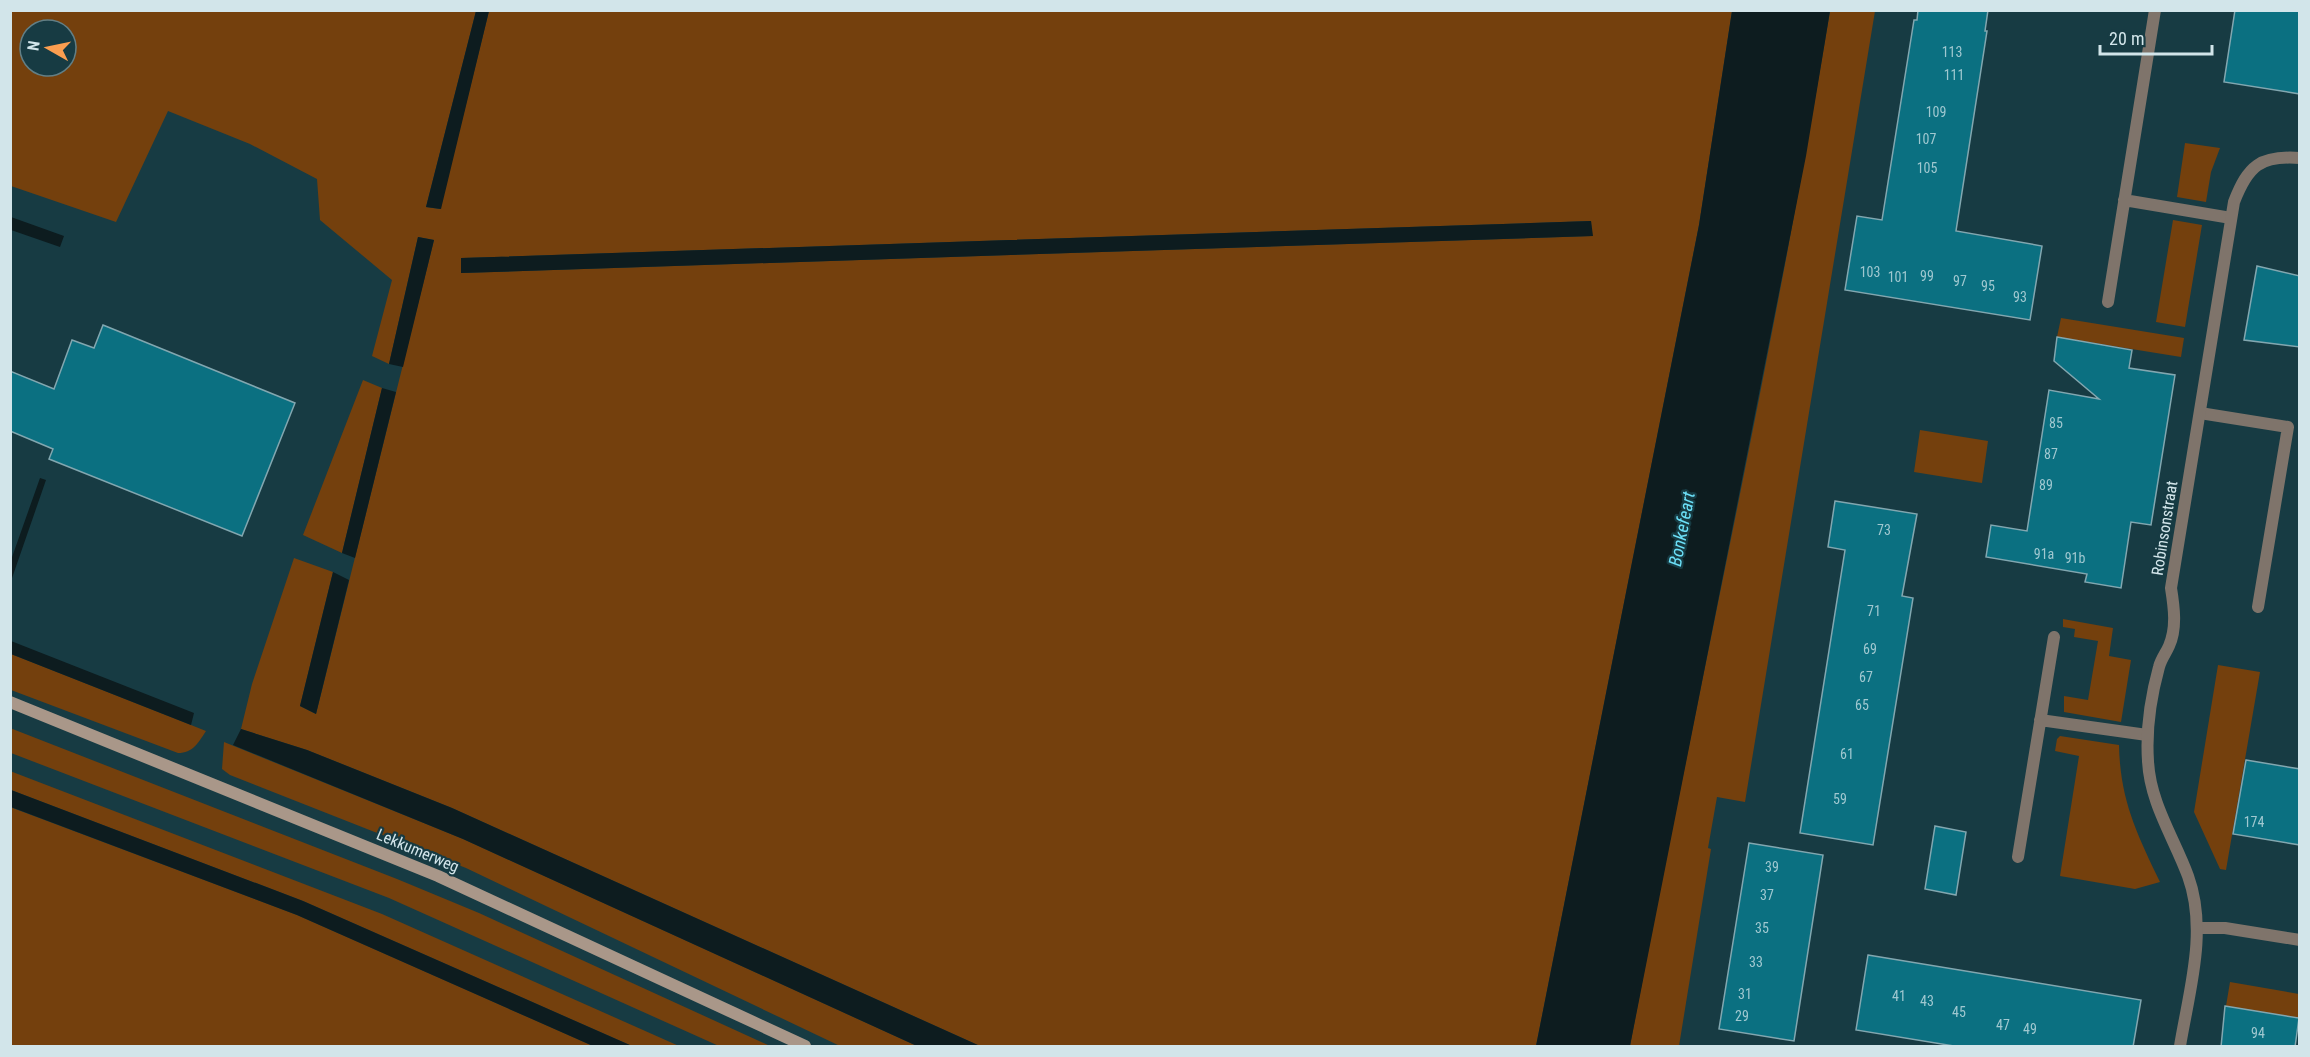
<svg xmlns="http://www.w3.org/2000/svg" width="2310" height="1057" viewBox="0 0 2310 1057" font-family="'Roboto Condensed',sans-serif">
  <style>
    .green { fill: #74400d; fill-rule: evenodd }
    .water { fill: #0d1c1f }
    .building { fill: #0b7081; stroke: #82a7b0; stroke-width: 1.5 }
    .lines { fill: none; stroke-linecap: round; stroke-linejoin: round }
    .service { stroke: #7f746b; stroke-width: 12 }
    .minor { stroke: #7f746b; stroke-width: 12 }
    .secondary { stroke: #a99789; stroke-width: 12 }
    .labels { text-anchor: middle; stroke-width: 4.5; stroke-linejoin: round; paint-order: stroke }
    .number-label { font-size: 14px; fill: #a0c8d0 }
    .street-label { font-size: 16px; fill: #d2e5ea; stroke: #173b43 }
    .water-label { font-size: 18px; font-style: italic; fill: #6ce0f8; stroke: #173b43 }
  </style>
  <rect width="100%" height="100%" fill="#173b43"/>
  <path class="green" d="M 11,11 L 476,11 L 426,207 L 440,209 L 489,11 L 1732,11 L 1699,225 L 1536,1046 L 980,1046 L 452,808 L 307,750 L 241,729 L 252,684 L 294,558 L 333,572 L 300,706 L 316,714 L 434,240 L 418,237 L 389,364 L 372,356 L 392,280 L 320,220 L 317,179 L 250,144 L 168,111 L 116,222 L 11,186 ZM 30,30 L 66,30 L 66,66 L 30,66 ZM 1591,221 L 1592,236 L 461,273 L 462,258 Z
    M 1830,11 L 1875,11 L 1745,802 L 1717,797 L 1708,848 L 1711,849 L 1679,1046 L 1630,1046 C 1695,701 1773,357 1830,11 Z
    M 2185,143 L 2220,148 L 2211,172 L 2206,202 L 2177,197 Z
    M 2173,220 L 2202,225 L 2185,327 L 2156,322 Z
    M 2061,318 L 2184,338 L 2181,357 L 2057,337 Z
    M 363,380 L 382,388 L 342,553 L 303,535 Z
    M 1920,430 L 1988,441 L 1982,483 L 1914,472 Z
    M 2063,619 L 2113,628 L 2109,656 L 2131,660 L 2121,722 L 2064,712 L 2064,696 L 2088,700 L 2098,641 L 2074,637 L 2075,629 L 2063,627 Z
    M 11,654 L 191,725 L 206,731 C 198,743 193,753 178,753 L 11,690 Z
    M 2218,665 L 2260,672 L 2226,870 L 2220,869 L 2194,812 Z
    M 10,728 L 397,879 L 479,913 L 770,1046 L 719,1046 L 389,898 L 11,753 Z
    M 2060,736 L 2119,745 C 2120,800 2137,834 2160,882 L 2135,889 L 2060,876 L 2079,756 L 2055,751 L 2057,739 Z
    M 224,742 L 463,839 L 917,1046 L 840,1046 L 466,868 L 230,775 L 222,769 Z
    M 10,771 L 382,914 L 679,1046 L 632,1046 L 303,901 L 11,790 Z
    M 10,807 L 297,915 L 593,1046 L 11,1046 Z
    M 2230,982 L 2299,994 L 2299,1018 L 2226,1006 Z"/>
  <path class="water" d="M 476,11 L 489,11 L 441,209 L 426,207 Z
    M 1732,11 L 1830,11 L 1806,156 L 1630,1046 L 1536,1046 L 1699,225 Z
    M 11,217 L 64,236 L 60,247 L 11,230 Z
    M 1591,221 L 1593,236 L 461,273 L 461,258 Z
    M 418,237 L 434,240 L 403,367 L 389,364 Z
    M 382,388 L 396,392 L 355,558 L 342,553 Z
    M 40,478 L 46,480 L 11,581 L 11,560 Z
    M 333,572 L 349,580 L 316,714 L 300,706 Z
    M 11,641 L 194,713 L 191,725 L 11,654 Z
    M 241,729 L 307,750 L 452,808 L 980,1046 L 917,1046 L 463,839 L 233,745 Z
    M 11,790 L 303,901 L 632,1046 L 593,1046 L 297,915 L 11,807 Z"/>
  <path class="building" d="M 1918,10 L 1988,10 L 1985,31 L 1987,31 L 1956,231 L 2042,246 L 2030,320 L 1845,290 L 1857,216 L 1882,220 L 1914,20 L 1917,20 Z
    M 2235,10 L 2300,10 L 2300,94 L 2224,82 Z
    M 2257,266 L 2300,276 L 2300,347 L 2244,340 Z
    M 103,325 L 295,403 L 242,536 L 49,459 L 53,449 L 10,431 L 10,371 L 54,389 L 72,340 L 94,348 Z
    M 2057,337 L 2132,350 L 2129,368 L 2175,375 L 2151,525 L 2131,522 L 2121,588 L 2085,582 L 2087,574 L 1986,557 L 1991,525 L 2027,531 L 2049,390 L 2099,399 L 2054,361 Z
    M 1835,501 L 1917,514 L 1902,596 L 1913,598 L 1873,845 L 1800,833 L 1845,550 L 1828,547 Z
    M 2246,760 L 2300,769 L 2300,845 L 2233,834 Z
    M 1935,826 L 1966,832 L 1956,895 L 1925,889 Z
    M 1749,843 L 1823,855 L 1794,1041 L 1719,1029 Z
    M 1868,955 L 2141,1000 L 2133,1047 L 1960,1047 L 1856,1030 Z
    M 2225,1006 L 2299,1018 L 2295,1047 L 2221,1047 Z"/>
  <g class="lines">
    <path class="service" d="M 2124,200 L 2231,218
      M 2108,302 L 2155,10
      M 2200,413 L 2288,427 L 2258,607
      M 2040,720 L 2147,735
      M 2018,857 L 2054,637
      M 2198,928 L 2225,928 L 2300,940"/>
    <path class="minor" d="M 2180,1046 C 2189,991 2208,931 2188,876 C 2174,838 2150,803 2148,761 C 2146,731 2151,696 2159,667 C 2161,659 2166,653 2169,646 C 2177,628 2174,607 2171,588 L 2234,202 C 2248,166 2260,155 2300,158"/>
    <path class="secondary" d="M 10,702 L 438,876 L 805,1046"/>
  </g>
  <g class="labels">
    <g class="number-label">
      <text x="1952" y="57">113</text>
      <text x="1954" y="80">111</text>
      <text x="1936" y="117">109</text>
      <text x="1926" y="144">107</text>
      <text x="1927" y="173">105</text>
      <text x="1870" y="277">103</text>
      <text x="1927" y="281">99</text>
      <text x="1898" y="282">101</text>
      <text x="1960" y="286">97</text>
      <text x="1988" y="291">95</text>
      <text x="2020" y="302">93</text>
      <text x="2056" y="428">85</text>
      <text x="2051" y="459">87</text>
      <text x="2046" y="490">89</text>
      <text x="1884" y="535">73</text>
      <text x="2044" y="559">91a</text>
      <text x="2075" y="563">91b</text>
      <text x="1874" y="616">71</text>
      <text x="1870" y="654">69</text>
      <text x="1866" y="682">67</text>
      <text x="1862" y="710">65</text>
      <text x="1847" y="759">61</text>
      <text x="1840" y="804">59</text>
      <text x="2254" y="827">174</text>
      <text x="1772" y="872">39</text>
      <text x="1767" y="900">37</text>
      <text x="1762" y="933">35</text>
      <text x="1756" y="967">33</text>
      <text x="1745" y="999">31</text>
      <text x="1899" y="1001">41</text>
      <text x="1927" y="1006">43</text>
      <text x="1959" y="1017">45</text>
      <text x="1742" y="1021">29</text>
      <text x="2003" y="1030">47</text>
      <text x="2030" y="1034">49</text>
      <text x="2258" y="1038">94</text>
    </g>
    <g class="street-label">
      <text transform="translate(2164 528) rotate(-81)" y="6">Robinsonstraat</text>
      <text transform="translate(418 850) rotate(23)" y="6">Lekkumerweg</text>
    </g>
    <g class="water-label">
      <text transform="translate(1682 529) rotate(-79)" y="6">Bonkefeart</text>
    </g>
  </g>
  <rect width="2310" height="1057" fill="none" stroke="#d2e5ea" stroke-width="24"/>
  <g transform="translate(48 48) rotate(279)"><circle r="28" fill="#173b43" stroke="#627f86" stroke-width="1.5"/>
  <path d="M0-4.5L10 22L0 15L-10 22Z" fill="#fb9e50"/>
  <text y="-9" font-size="16" font-weight="bold" text-anchor="middle" fill="#d2e5ea">N</text>
  </g>
  <path d="M2100 45v9h112v-9" fill="none" stroke="#d2e5ea" stroke-width="3"/>
  <text x="2109" y="45" font-size="18" fill="#d2e5ea" stroke="#173b43" stroke-width="4.5" paint-order="stroke">20 m</text>
</svg>
